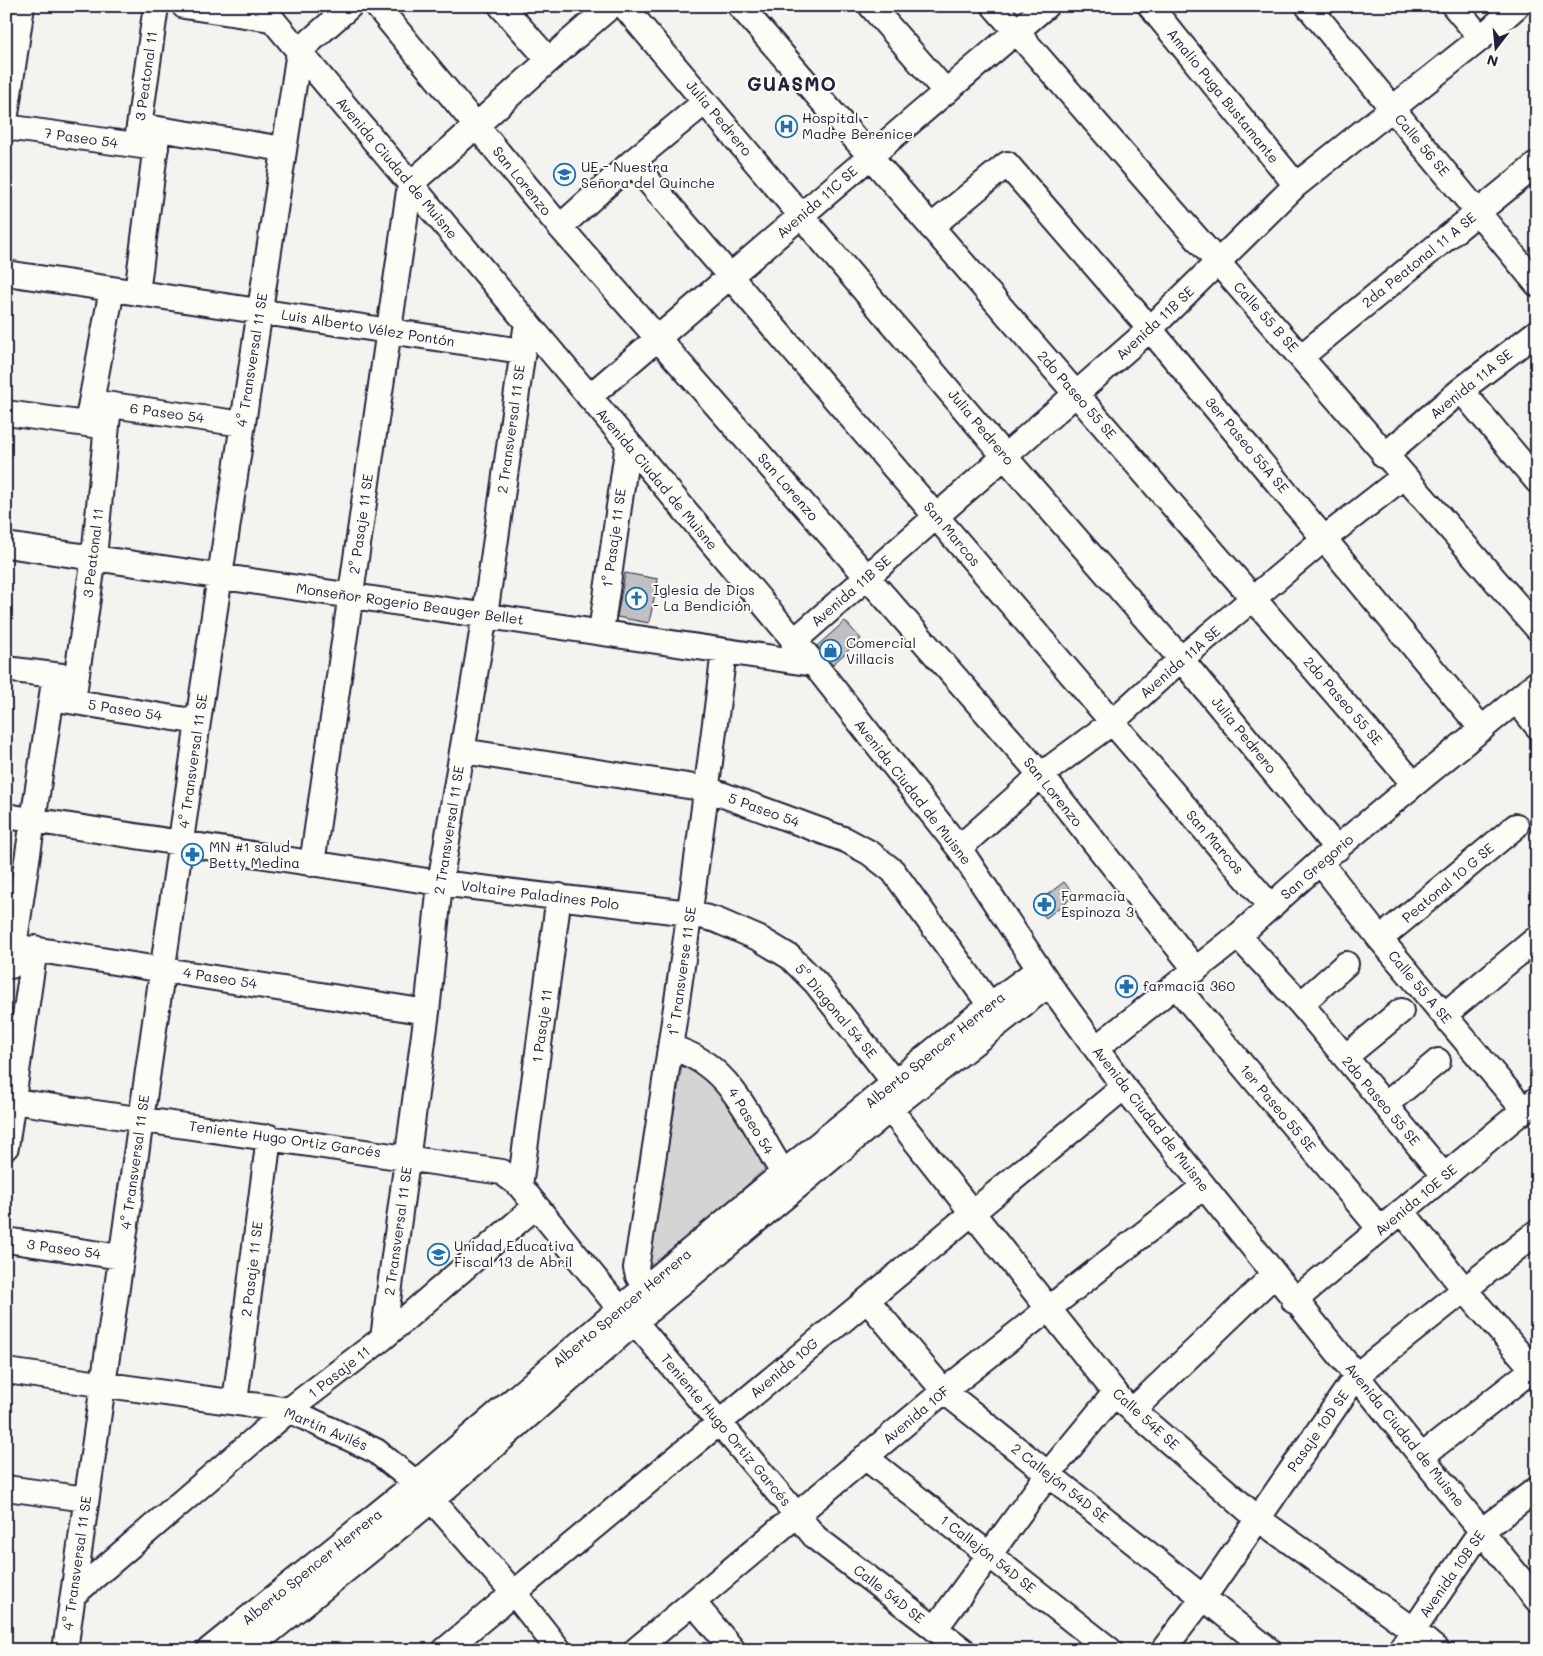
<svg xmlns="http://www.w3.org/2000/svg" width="1543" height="1656" viewBox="0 0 1543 1656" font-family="Mali,sans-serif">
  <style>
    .green { fill: #d5d4d5; stroke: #7c7b88 }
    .building { fill: #c0bfc2; stroke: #22223b }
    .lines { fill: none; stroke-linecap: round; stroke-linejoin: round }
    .minor-casing { stroke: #22223b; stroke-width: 28 }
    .minor { stroke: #fdfcf7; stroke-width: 24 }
    .labels { text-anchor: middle; stroke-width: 4; stroke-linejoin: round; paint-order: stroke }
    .street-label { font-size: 14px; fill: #22223b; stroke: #fdfcf7 }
    .poi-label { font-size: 14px; fill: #22223b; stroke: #fdfcf7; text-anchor: start }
    .district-label { font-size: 19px; font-weight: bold; letter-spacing: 1px; fill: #22223b; stroke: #fdfcf7 }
  </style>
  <rect width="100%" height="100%" fill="#f4f3ef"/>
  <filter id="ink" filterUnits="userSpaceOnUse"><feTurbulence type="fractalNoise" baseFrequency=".02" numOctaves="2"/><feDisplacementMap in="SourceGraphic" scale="10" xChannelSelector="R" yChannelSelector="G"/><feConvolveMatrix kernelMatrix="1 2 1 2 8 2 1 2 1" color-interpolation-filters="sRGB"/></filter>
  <g filter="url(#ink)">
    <path class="green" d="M 682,1066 L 716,1085 L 734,1105 L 764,1169 L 662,1264 L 648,1269 Z"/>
    <path class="building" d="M 625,573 L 658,579 L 649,623 L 617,617 Z
      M 845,621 L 861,639 L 832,665 L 817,646 Z
      M 1064,882 L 1075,895 L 1046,918 L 1035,904 Z"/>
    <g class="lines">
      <defs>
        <path id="minor" d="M 184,6 L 271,19
          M 261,6 L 814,664 L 959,848 L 1049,984 L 1124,1087 L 1537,1600
          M 377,6 L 560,227 L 1041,775 L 1196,970
          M 501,6 L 548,59
          M 624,6 L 1005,457 L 1181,659 L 1337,849
          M 740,6 L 1414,784
          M 871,6 L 946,92
          M 994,6 L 1537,628
          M 1150,6 L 1296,185
          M 1308,6 L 1537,284
          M 1454,6 L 1481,38
          M 6,114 L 22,6
          M 139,126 L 284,149
          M 6,127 L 156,148
          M 137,141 L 156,6
          M 632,162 L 1271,907
          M 410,184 C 478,126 542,64 611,6
          M 560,227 L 632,162 L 705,102
          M 931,227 L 1007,164 L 1150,329 L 1482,729
          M 6,273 L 522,351
          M 137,293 L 158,129
          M 1302,356 L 1537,164
          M 1461,390 L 1537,481
          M 589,397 L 1046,6
          M 91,402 L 243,424
          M 6,413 L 101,426
          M 87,424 L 112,289
          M 1384,456 L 1461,390 L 1537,332
          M 6,545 L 814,664
          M 601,632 L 628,444
          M 793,642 L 1150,329 L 1296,185 L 1481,38 L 1517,6
          M 6,669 L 70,677
          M 57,699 L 198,722
          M 1516,700 L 1537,726
          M 73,701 L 94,557 L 109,405
          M 462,751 L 707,789 L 846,840 L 870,853 L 893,871 L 990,1005
          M 6,816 L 440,883 L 689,913 L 716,920 L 760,939 L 790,957 L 816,983 L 894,1082
          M 959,848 L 1041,775 L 1111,723 L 1181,659 L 1325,538 L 1403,477
          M 1320,862 L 1380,939 L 1524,1110
          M 312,864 L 410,184
          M 1238,936 L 1301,1004 L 1444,1176
          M 1380,939 L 1516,826
          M 14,946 L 427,1012
          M 11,966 L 55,675
          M 1176,986 L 1380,1229
          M 1301,1004 L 1346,964
          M 1444,1015 L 1537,938
          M 671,1048 C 729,1062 750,1120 779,1166
          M 1096,1048 L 1238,936 L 1320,862 L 1537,683
          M 1345,1057 L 1401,1011
          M 6,1100 L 502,1172 L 520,1186 L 620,1309
          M 1385,1105 L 1438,1061
          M 890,1109 L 1121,1400 L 1257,1518 L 1413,1630 L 1437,1650
          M 6,1147 L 35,948
          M 520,1186 L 559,896
          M 1402,1211 L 1464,1289 L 1537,1374
          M 6,1240 L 121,1257
          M 645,1288 L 638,1276 L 636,1268 C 669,1062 699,857 724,651
          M 867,1300 L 944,1391 L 1269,1650
          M 1294,1301 L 1537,1099
          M 635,1322 L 816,1538 L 963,1650
          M 383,1338 L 427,1012 L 440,883 L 485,615 L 527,322
          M 6,1371 L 289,1410 L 376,1451 L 416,1483 L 432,1500 L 514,1593 L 559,1650
          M 235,1402 L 269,1137
          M 1133,1410 L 1274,1275
          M 1422,1456 L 1537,1366
          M 865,1457 L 1110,1650
          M 6,1488 L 86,1499
          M 73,1595 L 289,1410 L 383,1338 L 536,1206
          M 693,1602 L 733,1650
          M 935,1629 L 1049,1473 L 1115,1393
          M 65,1650 L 198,722 L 299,51 L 350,6
          M 209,1650 L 416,1483 L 620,1309 L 783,1173 L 990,1005 L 1039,969
          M 247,1650 L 432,1500 L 635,1322 L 890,1109 L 1049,984
          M 445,1650 L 1124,1087
          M 636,1650 L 944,1391 L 1203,1187
          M 1163,1650 L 1204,1597 L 1357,1375 L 1537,1232
          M 1400,1650 L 1481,1531 L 1537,1489"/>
      </defs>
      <use href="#minor" class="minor-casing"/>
      <use href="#minor" class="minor"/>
    </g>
  </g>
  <defs>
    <symbol id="hospital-ring" viewBox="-11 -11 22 22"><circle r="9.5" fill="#fdfcf7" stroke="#1f6fb2" stroke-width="1.5"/><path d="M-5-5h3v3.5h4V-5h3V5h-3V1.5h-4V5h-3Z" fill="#1f6fb2"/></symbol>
    <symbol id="school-ring" viewBox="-11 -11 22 22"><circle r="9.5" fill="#fdfcf7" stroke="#1f6fb2" stroke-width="1.5"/><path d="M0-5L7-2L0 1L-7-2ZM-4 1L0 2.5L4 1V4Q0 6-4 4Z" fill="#1f6fb2"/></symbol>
    <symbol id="church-ring" viewBox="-11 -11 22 22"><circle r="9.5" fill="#fdfcf7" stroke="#1f6fb2" stroke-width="1.5"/><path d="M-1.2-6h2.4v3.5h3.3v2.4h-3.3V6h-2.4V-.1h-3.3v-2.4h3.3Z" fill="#1f6fb2"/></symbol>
    <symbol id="shop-ring" viewBox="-11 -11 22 22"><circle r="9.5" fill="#fdfcf7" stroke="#1f6fb2" stroke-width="1.5"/><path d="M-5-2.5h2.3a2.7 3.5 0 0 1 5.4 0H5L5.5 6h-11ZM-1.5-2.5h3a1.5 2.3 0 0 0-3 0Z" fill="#1f6fb2"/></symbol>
    <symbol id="pharmacy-ring" viewBox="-11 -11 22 22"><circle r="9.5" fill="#fdfcf7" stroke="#1f6fb2" stroke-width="1.5"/><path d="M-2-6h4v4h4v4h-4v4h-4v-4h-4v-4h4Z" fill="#1f6fb2"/></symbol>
  </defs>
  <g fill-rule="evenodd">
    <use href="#hospital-ring" x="774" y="114" width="25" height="25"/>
    <use href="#school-ring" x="552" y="162" width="25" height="25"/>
    <use href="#church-ring" x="624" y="586" width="25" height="25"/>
    <use href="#shop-ring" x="818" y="638" width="25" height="25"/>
    <use href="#pharmacy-ring" x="180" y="842" width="25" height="25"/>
    <use href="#pharmacy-ring" x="1032" y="892" width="25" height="25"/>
    <use href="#pharmacy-ring" x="1114" y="974" width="25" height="25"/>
    <use href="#school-ring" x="426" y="1242" width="25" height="25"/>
  </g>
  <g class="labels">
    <g class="street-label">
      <text transform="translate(146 76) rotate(-82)" y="5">3 Peatonal 11</text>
      <text transform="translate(1223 96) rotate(51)" y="5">Amalio Puga Bustamante</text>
      <text transform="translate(719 118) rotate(50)" y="5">Julia Pedrero</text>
      <text transform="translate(81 138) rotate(8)" y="5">7 Paseo 54</text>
      <text transform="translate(1422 145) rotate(50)" y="5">Calle 56 SE</text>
      <text transform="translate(397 168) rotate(50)" y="5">Avenida Ciudad de Muisne</text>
      <text transform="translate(522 181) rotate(51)" y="5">San Lorenzo</text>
      <text transform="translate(817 202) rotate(-41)" y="5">Avenida 11C SE</text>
      <text transform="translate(1419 260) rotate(-39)" y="5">2da Peatonal 11 A SE</text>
      <text transform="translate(1266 317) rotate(48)" y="5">Calle 55 B SE</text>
      <text transform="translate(1155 323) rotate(-43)" y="5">Avenida 11B SE</text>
      <text transform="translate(368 328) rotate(9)" y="5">Luis Alberto Vélez Pontón</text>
      <text transform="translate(252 360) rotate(-81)" y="5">4° Transversal 11 SE</text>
      <text transform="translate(1471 384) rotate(-39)" y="5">Avenida 11A SE</text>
      <text transform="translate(1077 395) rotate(49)" y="5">2do Paseo 55 SE</text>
      <text transform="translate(167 413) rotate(8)" y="5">6 Paseo 54</text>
      <text transform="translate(981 427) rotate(50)" y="5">Julia Pedrero</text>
      <text transform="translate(511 429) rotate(-82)" y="5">2 Transversal 11 SE</text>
      <text transform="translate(1247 445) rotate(50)" y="5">3er Paseo 55A SE</text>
      <text transform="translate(657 479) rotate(50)" y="5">Avenida Ciudad de Muisne</text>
      <text transform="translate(788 487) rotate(49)" y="5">San Lorenzo</text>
      <text transform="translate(361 524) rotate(-82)" y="5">2° Pasaje 11 SE</text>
      <text transform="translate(952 534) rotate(50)" y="5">San Marcos</text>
      <text transform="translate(614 538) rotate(-82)" y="5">1° Pasaje 11 SE</text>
      <text transform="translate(93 553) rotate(-83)" y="5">3 Peatonal 11</text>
      <text transform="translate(851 591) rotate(-41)" y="5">Avenida 11B SE</text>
      <text transform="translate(410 604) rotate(8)" y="5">Monseñor Rogerio Beauger Bellet</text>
      <text transform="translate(1180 662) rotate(-41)" y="5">Avenida 11A SE</text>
      <text transform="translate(1343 701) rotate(49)" y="5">2do Paseo 55 SE</text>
      <text transform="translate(125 710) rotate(9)" y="5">5 Paseo 54</text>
      <text transform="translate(1244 735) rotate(51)" y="5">Julia Pedrero</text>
      <text transform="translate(193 761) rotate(-82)" y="5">4° Transversal 11 SE</text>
      <text transform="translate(913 792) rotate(52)" y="5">Avenida Ciudad de Muisne</text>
      <text transform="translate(1053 792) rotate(51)" y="5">San Lorenzo</text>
      <text transform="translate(764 810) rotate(20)" y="5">5 Paseo 54</text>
      <text transform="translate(449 830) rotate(-81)" y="5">2 Transversal 11 SE</text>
      <text transform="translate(1215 842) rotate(49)" y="5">San Marcos</text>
      <text transform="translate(1317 867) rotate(-41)" y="5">San Gregorio</text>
      <text transform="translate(1448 883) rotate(-40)" y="5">Peatonal 10 G SE</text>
      <text transform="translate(540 895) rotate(7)" y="5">Voltaire Paladines Polo</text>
      <text transform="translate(682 971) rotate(-82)" y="5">1° Transverse 11 SE</text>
      <text transform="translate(220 978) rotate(9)" y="5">4 Paseo 54</text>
      <text transform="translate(1420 987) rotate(50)" y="5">Calle 55 A SE</text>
      <text transform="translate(836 1011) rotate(50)" y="5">5° Diagonal 54 SE</text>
      <text transform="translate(542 1026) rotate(-82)" y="5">1 Pasaje 11</text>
      <text transform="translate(935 1050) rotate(-39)" y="5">Alberto Spencer Herrera</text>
      <text transform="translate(1381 1101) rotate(50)" y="5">2do Paseo 55 SE</text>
      <text transform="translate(1278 1108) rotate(50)" y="5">1er Paseo 55 SE</text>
      <text transform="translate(1151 1119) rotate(52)" y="5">Avenida Ciudad de Muisne</text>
      <text transform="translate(751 1121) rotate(59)" y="5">4 Paseo 54</text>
      <text transform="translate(285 1139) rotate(8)" y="5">Teniente Hugo Ortiz Garcés</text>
      <text transform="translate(135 1162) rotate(-82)" y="5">4° Transversal 11 SE</text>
      <text transform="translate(1416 1200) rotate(-40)" y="5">Avenida 10E SE</text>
      <text transform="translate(398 1231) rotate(-82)" y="5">2 Transversal 11 SE</text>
      <text transform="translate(64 1249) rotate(8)" y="5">3 Paseo 54</text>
      <text transform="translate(252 1269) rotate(-83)" y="5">2 Pasaje 11 SE</text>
      <text transform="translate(622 1308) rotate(-40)" y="5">Alberto Spencer Herrera</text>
      <text transform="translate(784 1368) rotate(-40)" y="5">Avenida 10G</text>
      <text transform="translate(339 1372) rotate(-38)" y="5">1 Pasaje 11</text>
      <text transform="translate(916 1415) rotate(-40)" y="5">Avenida 10F</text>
      <text transform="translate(1146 1419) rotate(42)" y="5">Calle 54E SE</text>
      <text transform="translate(326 1429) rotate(23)" y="5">Martín Avilés</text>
      <text transform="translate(726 1430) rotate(50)" y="5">Teniente Hugo Ortiz Garcés</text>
      <text transform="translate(1318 1431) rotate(-55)" y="5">Pasaje 10D SE</text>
      <text transform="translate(1405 1435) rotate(51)" y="5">Avenida Ciudad de Muisne</text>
      <text transform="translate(1060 1483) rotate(38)" y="5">2 Callejón 54D SE</text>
      <text transform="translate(988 1554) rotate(38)" y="5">1 Callejón 54D SE</text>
      <text transform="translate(77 1563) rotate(-82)" y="5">4° Transversal 11 SE</text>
      <text transform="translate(312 1567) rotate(-39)" y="5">Alberto Spencer Herrera</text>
      <text transform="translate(1452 1574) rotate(-55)" y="5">Avenida 10B SE</text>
      <text transform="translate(889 1594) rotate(38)" y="5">Calle 54D SE</text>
    </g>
    <g class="poi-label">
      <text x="802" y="123">Hospital -<tspan x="802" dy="16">Madre Berenice</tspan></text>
      <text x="581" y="172">UE - Nuestra<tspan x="581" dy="16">Señora del Quinche</tspan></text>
      <text x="653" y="595">Iglesia de Dios<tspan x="653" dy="16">- La Bendición</tspan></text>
      <text x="846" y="648">Comercial<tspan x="846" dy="16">Villacis</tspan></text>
      <text x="209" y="852">MN #1 salud<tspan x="209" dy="16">Betty Medina</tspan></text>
      <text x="1061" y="901">Farmacia<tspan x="1061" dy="16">Espinoza 3</tspan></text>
      <text x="1143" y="991">farmacia 360</text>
      <text x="454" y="1251">Unidad Educativa<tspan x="454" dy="16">Fiscal 13 de Abril</tspan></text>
    </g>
    <g class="district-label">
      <text x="792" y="91">GUASMO</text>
    </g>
  </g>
  <rect width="1543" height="1656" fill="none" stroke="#fdfcf7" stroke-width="25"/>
  <rect x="12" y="12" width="1518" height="1631" fill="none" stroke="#22223b" stroke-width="2" filter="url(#ink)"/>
  <g transform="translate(1496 48) rotate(196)" stroke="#fdfcf7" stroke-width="4" paint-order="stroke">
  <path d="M0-4L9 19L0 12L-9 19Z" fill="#22223b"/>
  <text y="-8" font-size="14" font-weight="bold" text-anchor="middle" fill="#22223b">N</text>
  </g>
</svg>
